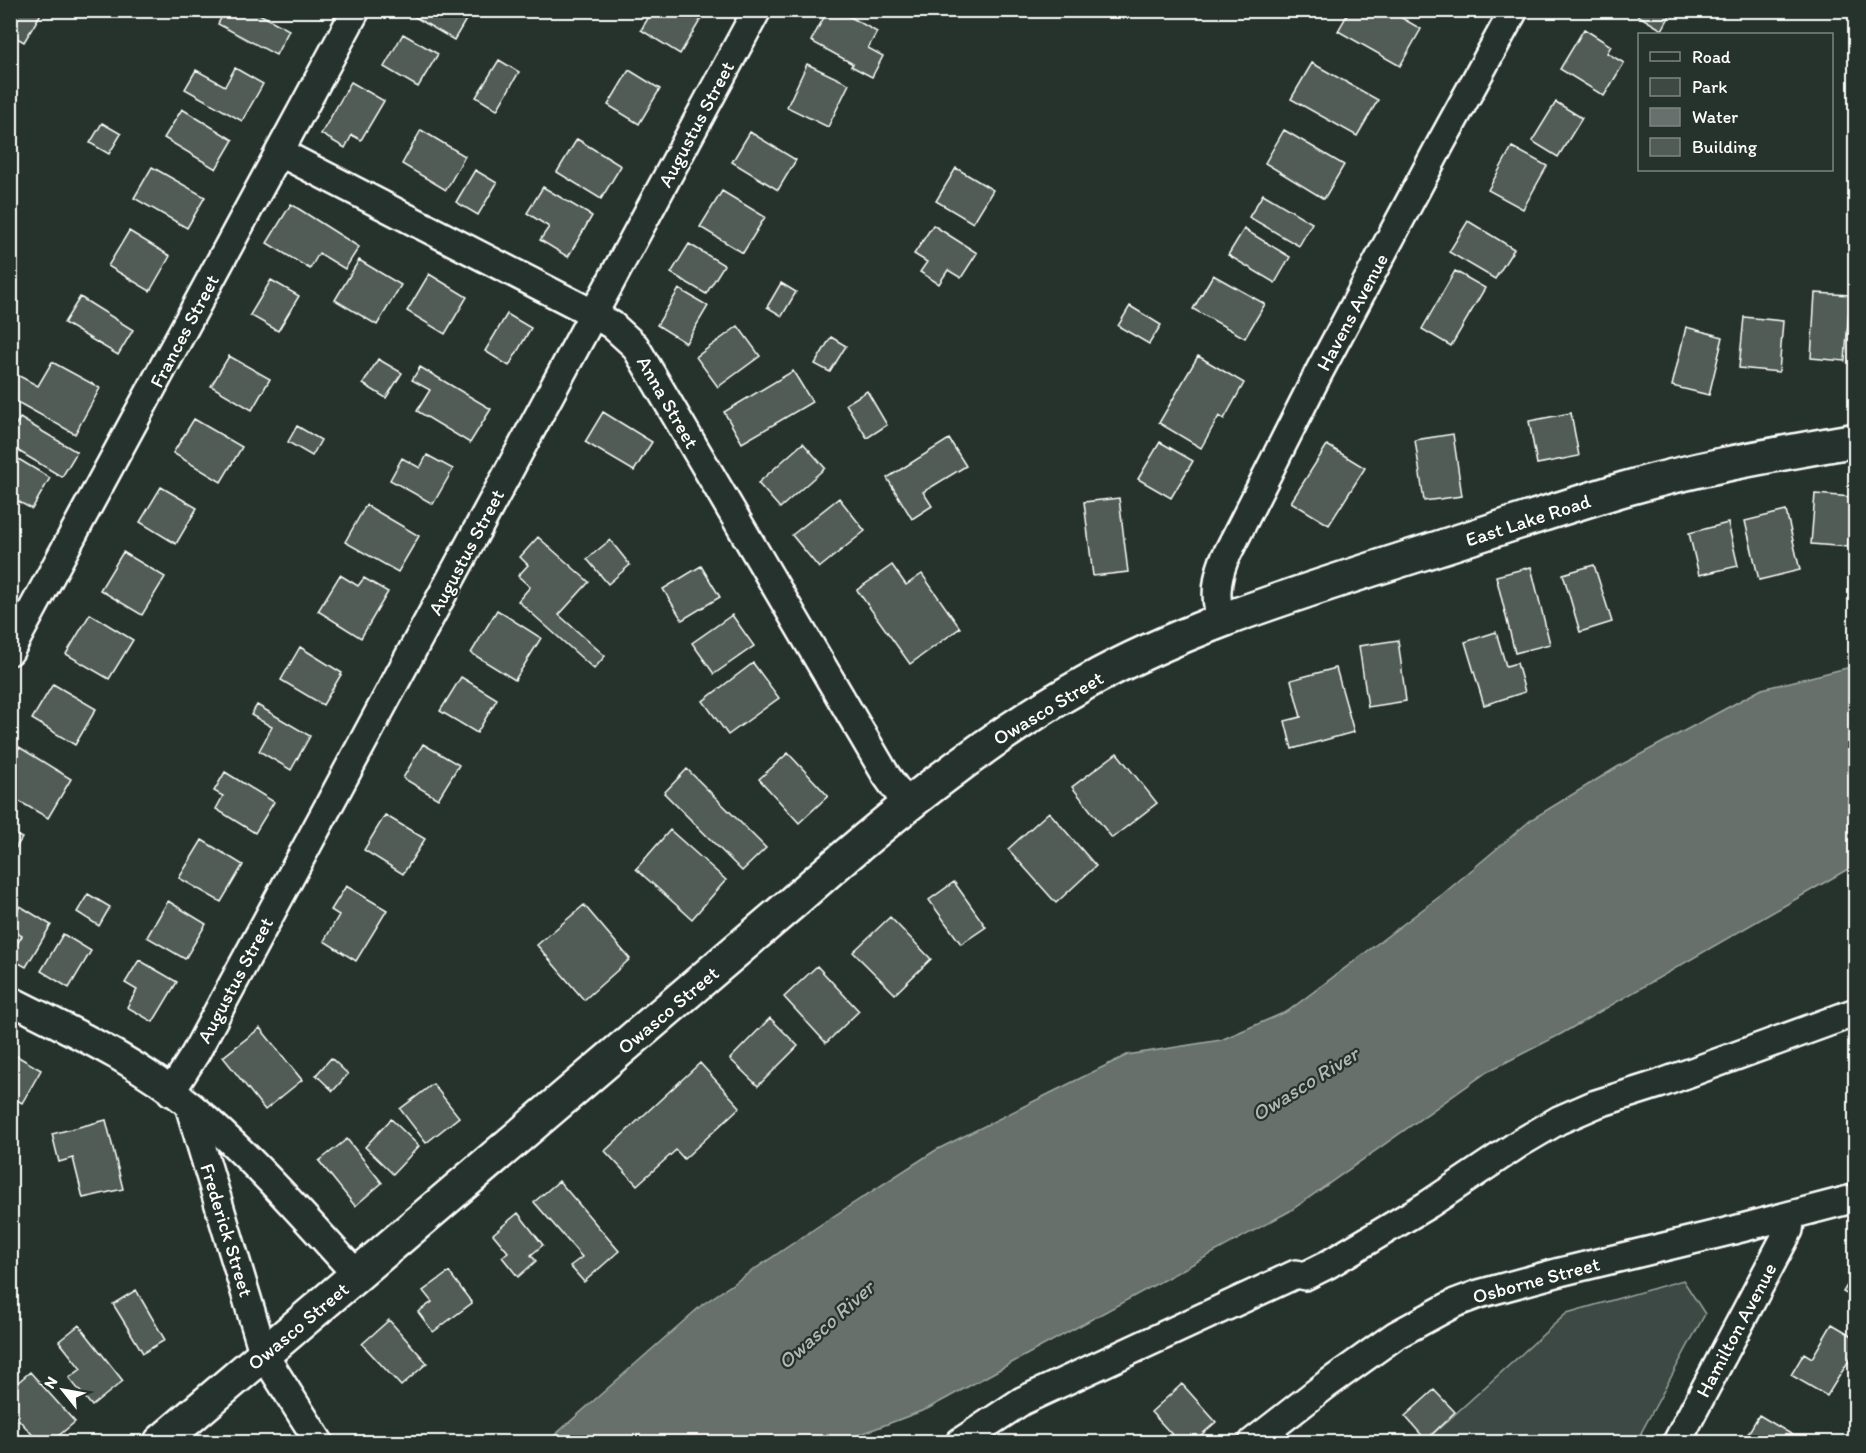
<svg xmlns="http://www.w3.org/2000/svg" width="1866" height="1453" viewBox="0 0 1866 1453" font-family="Itim,sans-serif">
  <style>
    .green { fill: #3e4944; stroke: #9ea4a2; stroke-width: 1.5 }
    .water { fill: #67706c; stroke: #a4a9a7; stroke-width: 1.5 }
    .building { fill: #515c57; stroke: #fff; stroke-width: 1.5 }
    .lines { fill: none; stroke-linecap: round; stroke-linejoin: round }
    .minor-casing { stroke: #fff; stroke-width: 32 }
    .major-casing { stroke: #fff; stroke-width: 38 }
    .minor { stroke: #26332d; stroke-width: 27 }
    .major { stroke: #26332d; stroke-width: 33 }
    .labels { text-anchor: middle; stroke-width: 4.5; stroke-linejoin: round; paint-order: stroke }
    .street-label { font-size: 20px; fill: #fff; stroke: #26332d }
    .water-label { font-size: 21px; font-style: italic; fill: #b3b8b6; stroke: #26332d }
  </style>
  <rect width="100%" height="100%" fill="#26332d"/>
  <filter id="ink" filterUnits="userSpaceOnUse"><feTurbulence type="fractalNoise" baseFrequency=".0167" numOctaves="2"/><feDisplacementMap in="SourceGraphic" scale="12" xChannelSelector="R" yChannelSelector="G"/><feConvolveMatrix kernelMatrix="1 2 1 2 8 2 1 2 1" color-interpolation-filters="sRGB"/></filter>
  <g filter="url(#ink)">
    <path class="green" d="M 1683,1280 L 1705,1314 L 1636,1442 L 1424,1442 L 1567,1313 Z"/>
    <path class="water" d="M 1855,666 L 1855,865 L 1561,1034 L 1487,1072 L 1290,1211 L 927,1409 L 840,1442 L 547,1442 L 703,1304 L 826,1221 L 936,1150 L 1127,1055 L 1221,1040 L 1288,1011 L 1443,894 L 1532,819 L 1619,766 L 1762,689 Z"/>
    <path class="building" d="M 10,10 L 39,10 L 42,12 L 24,42 L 10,34 Z
      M 225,10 L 252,10 L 289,30 L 276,55 L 218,24 Z
      M 416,10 L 470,10 L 471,11 L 454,40 L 413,16 Z
      M 653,10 L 688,10 L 701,19 L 680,54 L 641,30 Z
      M 828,10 L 838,10 L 877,32 L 868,48 L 883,56 L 872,77 L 851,66 L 853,64 L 811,41 Z
      M 1350,10 L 1388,10 L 1421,29 L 1400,66 L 1338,31 Z
      M 1629,10 L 1673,10 L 1662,30 Z
      M 1584,29 L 1611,46 L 1607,53 L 1624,63 L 1604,96 L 1560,69 Z
      M 403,34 L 438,54 L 418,87 L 384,67 Z
      M 499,60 L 519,72 L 497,110 L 476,97 Z
      M 1312,63 L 1378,100 L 1357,136 L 1291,99 Z
      M 807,64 L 849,84 L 828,127 L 787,107 Z
      M 235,68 L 263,84 L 242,121 L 185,89 L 196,70 L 225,86 Z
      M 629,70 L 660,89 L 639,124 L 608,105 Z
      M 351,82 L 384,101 L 361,140 L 352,135 L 345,148 L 321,134 Z
      M 1556,102 L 1582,118 L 1558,157 L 1532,141 Z
      M 182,109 L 233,140 L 216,169 L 164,138 Z
      M 102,123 L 121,134 L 109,154 L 90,143 Z
      M 421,130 L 465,156 L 446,190 L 402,164 Z
      M 1284,130 L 1344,165 L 1324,199 L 1265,163 Z
      M 750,132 L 796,160 L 778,190 L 732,162 Z
      M 577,139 L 621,166 L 601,199 L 557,172 Z
      M 1512,147 L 1547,166 L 1523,209 L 1488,190 Z
      M 152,167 L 205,197 L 187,228 L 134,198 Z
      M 956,168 L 993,190 L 973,223 L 936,201 Z
      M 475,170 L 497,183 L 478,215 L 456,202 Z
      M 543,187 L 592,216 L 568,257 L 540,240 L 549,227 L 527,213 Z
      M 722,191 L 765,217 L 743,253 L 700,227 Z
      M 1263,194 L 1312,223 L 1299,246 L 1249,217 Z
      M 291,204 L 359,247 L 345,269 L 319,253 L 310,269 L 267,243 Z
      M 1468,221 L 1514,249 L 1495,279 L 1449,252 Z
      M 933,225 L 977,253 L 961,278 L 948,270 L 939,284 L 920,272 L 927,262 L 914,254 Z
      M 1244,229 L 1290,257 L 1275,283 L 1228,255 Z
      M 129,231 L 170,256 L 150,291 L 108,266 Z
      M 689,244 L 724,265 L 706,294 L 671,273 Z
      M 359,260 L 401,285 L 377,325 L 335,300 Z
      M 1455,271 L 1485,288 L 1451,346 L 1422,329 Z
      M 429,274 L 467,297 L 445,334 L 407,311 Z
      M 1213,275 L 1265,304 L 1245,338 L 1193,309 Z
      M 271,280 L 299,296 L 278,331 L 250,315 Z
      M 781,283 L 796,292 L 782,316 L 767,307 Z
      M 679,289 L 708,306 L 686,343 L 657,325 Z
      M 1815,293 L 1850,295 L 1845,361 L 1811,358 Z
      M 80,297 L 133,330 L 118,355 L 64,323 Z
      M 1130,306 L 1161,325 L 1149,344 L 1118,326 Z
      M 507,314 L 531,328 L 509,366 L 485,351 Z
      M 1744,317 L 1783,321 L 1779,372 L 1739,368 Z
      M 738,326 L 760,356 L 718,387 L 696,357 Z
      M 1686,327 L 1723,337 L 1709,395 L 1672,386 Z
      M 831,337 L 846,346 L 830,372 L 815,364 Z
      M 229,356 L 270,379 L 252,410 L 211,386 Z
      M 1198,356 L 1244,383 L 1224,419 L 1219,416 L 1201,448 L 1159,423 Z
      M 378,359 L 402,373 L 386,398 L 363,384 Z
      M 52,362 L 100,388 L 75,434 L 10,398 L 10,371 L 38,386 Z
      M 420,367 L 491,409 L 470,443 L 417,411 L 430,390 L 412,380 Z
      M 793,371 L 812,402 L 742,443 L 724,412 Z
      M 867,391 L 887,425 L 867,438 L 846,404 Z
      M 603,412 L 652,442 L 634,471 L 585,442 Z
      M 1571,413 L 1579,456 L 1537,464 L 1529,421 Z
      M 20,418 L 77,452 L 62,477 L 10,446 L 10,433 Z
      M 194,419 L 242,447 L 221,482 L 173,453 Z
      M 297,426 L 321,440 L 312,456 L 288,442 Z
      M 1453,434 L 1462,496 L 1424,501 L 1415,440 Z
      M 949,439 L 966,466 L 923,492 L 932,506 L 912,519 L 887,478 Z
      M 1160,442 L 1193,461 L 1171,498 L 1138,479 Z
      M 803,443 L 825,468 L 780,508 L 758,483 Z
      M 1327,445 L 1365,468 L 1329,525 L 1291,502 Z
      M 10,454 L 50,478 L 32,509 L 10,497 Z
      M 427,455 L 453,469 L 433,504 L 390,480 L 402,458 L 420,468 Z
      M 161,487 L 197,508 L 176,544 L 140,522 Z
      M 1815,494 L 1852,497 L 1848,547 L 1811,544 Z
      M 839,498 L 865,531 L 819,568 L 792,535 Z
      M 1119,498 L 1128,572 L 1093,576 L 1084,502 Z
      M 366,505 L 419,536 L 398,572 L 345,542 Z
      M 1786,511 L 1800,570 L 1759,580 L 1745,521 Z
      M 1728,523 L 1738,566 L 1699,575 L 1689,533 Z
      M 538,537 L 589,582 L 559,615 L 605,656 L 594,669 L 518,601 L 530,587 L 518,576 L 528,565 L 520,557 Z
      M 610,540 L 630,565 L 608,584 L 587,559 Z
      M 123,552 L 165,577 L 142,615 L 100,590 Z
      M 892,565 L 906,585 L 922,574 L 960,628 L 910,664 L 857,590 Z
      M 1594,565 L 1612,622 L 1580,632 L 1563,574 Z
      M 701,566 L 720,597 L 682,620 L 663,589 Z
      M 1531,567 L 1550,644 L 1515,653 L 1496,576 Z
      M 340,575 L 358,586 L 364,578 L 388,592 L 361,638 L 318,611 Z
      M 497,610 L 541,638 L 515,680 L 471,653 Z
      M 90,614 L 133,640 L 109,679 L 66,654 Z
      M 732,615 L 754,646 L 714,674 L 692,643 Z
      M 1496,632 L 1506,666 L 1517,663 L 1525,692 L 1484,705 L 1465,642 Z
      M 1398,640 L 1406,701 L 1368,707 L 1359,646 Z
      M 300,647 L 342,673 L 323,705 L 281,680 Z
      M 753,663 L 779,698 L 728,735 L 703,701 Z
      M 1336,668 L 1354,732 L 1292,749 L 1285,721 L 1301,717 L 1291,680 Z
      M 461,677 L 497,699 L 477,733 L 440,711 Z
      M 53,684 L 96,709 L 75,745 L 32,719 Z
      M 257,705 L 310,736 L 291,770 L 259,751 L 272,727 L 251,715 Z
      M 423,744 L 459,765 L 438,799 L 403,778 Z
      M 19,747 L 71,779 L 48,818 L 10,796 L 10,762 Z
      M 788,753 L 828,796 L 799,823 L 759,779 Z
      M 1117,753 L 1157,803 L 1112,838 L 1072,787 Z
      M 687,769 L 766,848 L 742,871 L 664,793 Z
      M 225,772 L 274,802 L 255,833 L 216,809 L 223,796 L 214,791 Z
      M 1049,812 L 1096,866 L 1056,903 L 1008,849 Z
      M 385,815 L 425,839 L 403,874 L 364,850 Z
      M 670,830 L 726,880 L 692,919 L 636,869 Z
      M 10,832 L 22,838 L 10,857 Z
      M 202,840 L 243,865 L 221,902 L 179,878 Z
      M 954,882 L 986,927 L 961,944 L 929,900 Z
      M 346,886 L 387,910 L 356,961 L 324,941 L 339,915 L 331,910 Z
      M 88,894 L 110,907 L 99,926 L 77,912 Z
      M 168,901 L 206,924 L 185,959 L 147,937 Z
      M 584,905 L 630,959 L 584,1000 L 537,945 Z
      M 20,906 L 51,925 L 26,967 L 10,958 L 10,955 L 22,936 L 10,929 L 10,923 Z
      M 890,917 L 931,959 L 895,994 L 853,952 Z
      M 63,934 L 91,951 L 69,988 L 41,971 Z
      M 139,960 L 177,982 L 153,1022 L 127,1007 L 137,990 L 125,983 Z
      M 817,966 L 859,1011 L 826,1043 L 784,997 Z
      M 770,1018 L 798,1046 L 758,1086 L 730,1059 Z
      M 260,1028 L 302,1080 L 265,1110 L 223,1057 Z
      M 10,1052 L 41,1070 L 22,1103 L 10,1096 Z
      M 331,1058 L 348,1074 L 333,1091 L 316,1075 Z
      M 700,1063 L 740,1107 L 684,1159 L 676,1150 L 637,1185 L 605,1151 Z
      M 433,1084 L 459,1117 L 426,1143 L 400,1109 Z
      M 391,1119 L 419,1146 L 393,1174 L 365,1147 Z
      M 106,1120 L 123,1189 L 83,1198 L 73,1158 L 59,1162 L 52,1134 Z
      M 347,1139 L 382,1183 L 355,1206 L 319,1161 Z
      M 559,1181 L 619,1251 L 584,1282 L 570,1266 L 582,1257 L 534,1202 Z
      M 518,1213 L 543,1245 L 531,1255 L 536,1261 L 518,1277 L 502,1257 L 508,1252 L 493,1234 Z
      M 1856,1271 L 1856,1299 L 1843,1292 Z
      M 449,1272 L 472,1303 L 433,1332 L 418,1312 L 432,1302 L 423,1291 Z
      M 136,1290 L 165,1340 L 143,1353 L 113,1304 Z
      M 389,1320 L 427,1363 L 401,1386 L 362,1344 Z
      M 1832,1324 L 1856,1338 L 1856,1349 L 1827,1396 L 1791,1375 L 1804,1353 L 1812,1358 Z
      M 79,1325 L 123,1381 L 92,1406 L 69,1378 L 81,1369 L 59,1341 Z
      M 30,1372 L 75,1422 L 51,1442 L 39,1442 L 10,1410 L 10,1389 Z
      M 1182,1384 L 1216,1422 L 1193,1442 L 1179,1442 L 1151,1412 Z
      M 1434,1390 L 1455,1412 L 1426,1440 L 1405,1416 Z
      M 1759,1415 L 1801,1440 L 1799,1442 L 1743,1442 Z"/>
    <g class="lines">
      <defs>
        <path id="minor" d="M 281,153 L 594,314 L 612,325 L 635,346 L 886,775 L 908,806
          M 1222,621 C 1214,600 1216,581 1224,560 L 1318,374 L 1441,143 L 1514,10
          M 10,651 L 356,10
          M 10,1000 C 73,1032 137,1061 191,1106 C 252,1157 304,1217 357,1275
          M 171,1092 L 195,1054 L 757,10
          M 189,1105 L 264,1355 L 319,1442
          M 960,1442 L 1022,1401 L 1296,1274 L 1305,1276 L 1327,1265 L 1429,1204 L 1520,1143 L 1559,1120 L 1596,1104 L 1659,1084 L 1856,1012
          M 1253,1442 L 1326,1385 L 1396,1335 L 1455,1303 L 1479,1294 L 1560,1272 L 1734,1230 L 1856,1198
          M 1677,1442 L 1789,1230 L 1791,1215"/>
        <path id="major" d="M 161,1442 L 792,903 C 883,822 979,743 1085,683 C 1185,627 1296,594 1404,559 C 1477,536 1550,511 1624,489 C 1700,467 1778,454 1856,440"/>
      </defs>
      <use href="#minor" class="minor-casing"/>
      <use href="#major" class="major-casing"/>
      <use href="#minor" class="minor"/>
      <use href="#major" class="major"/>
    </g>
  </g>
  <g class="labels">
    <g class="street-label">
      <text transform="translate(696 124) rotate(-62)" y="7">Augustus Street</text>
      <text transform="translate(1352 312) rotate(-62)" y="7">Havens Avenue</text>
      <text transform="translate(184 331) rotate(-62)" y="7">Frances Street</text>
      <text transform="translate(668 402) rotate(60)" y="7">Anna Street</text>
      <text transform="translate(1528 520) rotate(-18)" y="7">East Lake Road</text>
      <text transform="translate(466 552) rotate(-62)" y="7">Augustus Street</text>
      <text transform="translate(1048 708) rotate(-31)" y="7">Owasco Street</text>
      <text transform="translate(235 980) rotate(-62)" y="7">Augustus Street</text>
      <text transform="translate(668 1010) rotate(-40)" y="7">Owasco Street</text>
      <text transform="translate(227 1230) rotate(73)" y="7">Frederick Street</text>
      <text transform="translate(1536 1280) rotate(-15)" y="7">Osborne Street</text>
      <text transform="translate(298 1326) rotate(-40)" y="7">Owasco Street</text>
      <text transform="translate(1736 1330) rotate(-62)" y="7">Hamilton Avenue</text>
    </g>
    <g class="water-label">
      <text transform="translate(1305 1084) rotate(-32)" y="7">Owasco River</text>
      <text transform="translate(826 1325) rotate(-42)" y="7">Owasco River</text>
    </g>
  </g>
  <rect width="1866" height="1453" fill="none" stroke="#26332d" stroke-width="36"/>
  <rect x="18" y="18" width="1830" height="1417" fill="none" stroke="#fff" stroke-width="2" filter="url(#ink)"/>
  <rect x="1638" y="33" width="195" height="138" fill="#26332d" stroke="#7d8581" stroke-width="1.5"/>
  <rect x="1650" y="52" width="30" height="9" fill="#26332d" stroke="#7d8581" stroke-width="1.5"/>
  <text x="1692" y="63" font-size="18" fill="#ffffff">Road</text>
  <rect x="1650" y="78" width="30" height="18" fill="#3e4944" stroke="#7d8581" stroke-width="1.5"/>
  <text x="1692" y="93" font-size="18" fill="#ffffff">Park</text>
  <rect x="1650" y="108" width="30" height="18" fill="#67706c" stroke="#7d8581" stroke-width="1.5"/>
  <text x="1692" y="123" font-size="18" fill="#ffffff">Water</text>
  <rect x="1650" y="138" width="30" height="18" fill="#515c57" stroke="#7d8581" stroke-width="1.5"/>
  <text x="1692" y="153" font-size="18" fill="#ffffff">Building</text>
  <g transform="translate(63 1390) rotate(301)" stroke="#26332d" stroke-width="4.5" paint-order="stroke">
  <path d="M0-4.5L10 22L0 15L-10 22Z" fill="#ffffff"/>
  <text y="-9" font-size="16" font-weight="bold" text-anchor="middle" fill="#ffffff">N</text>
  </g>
</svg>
